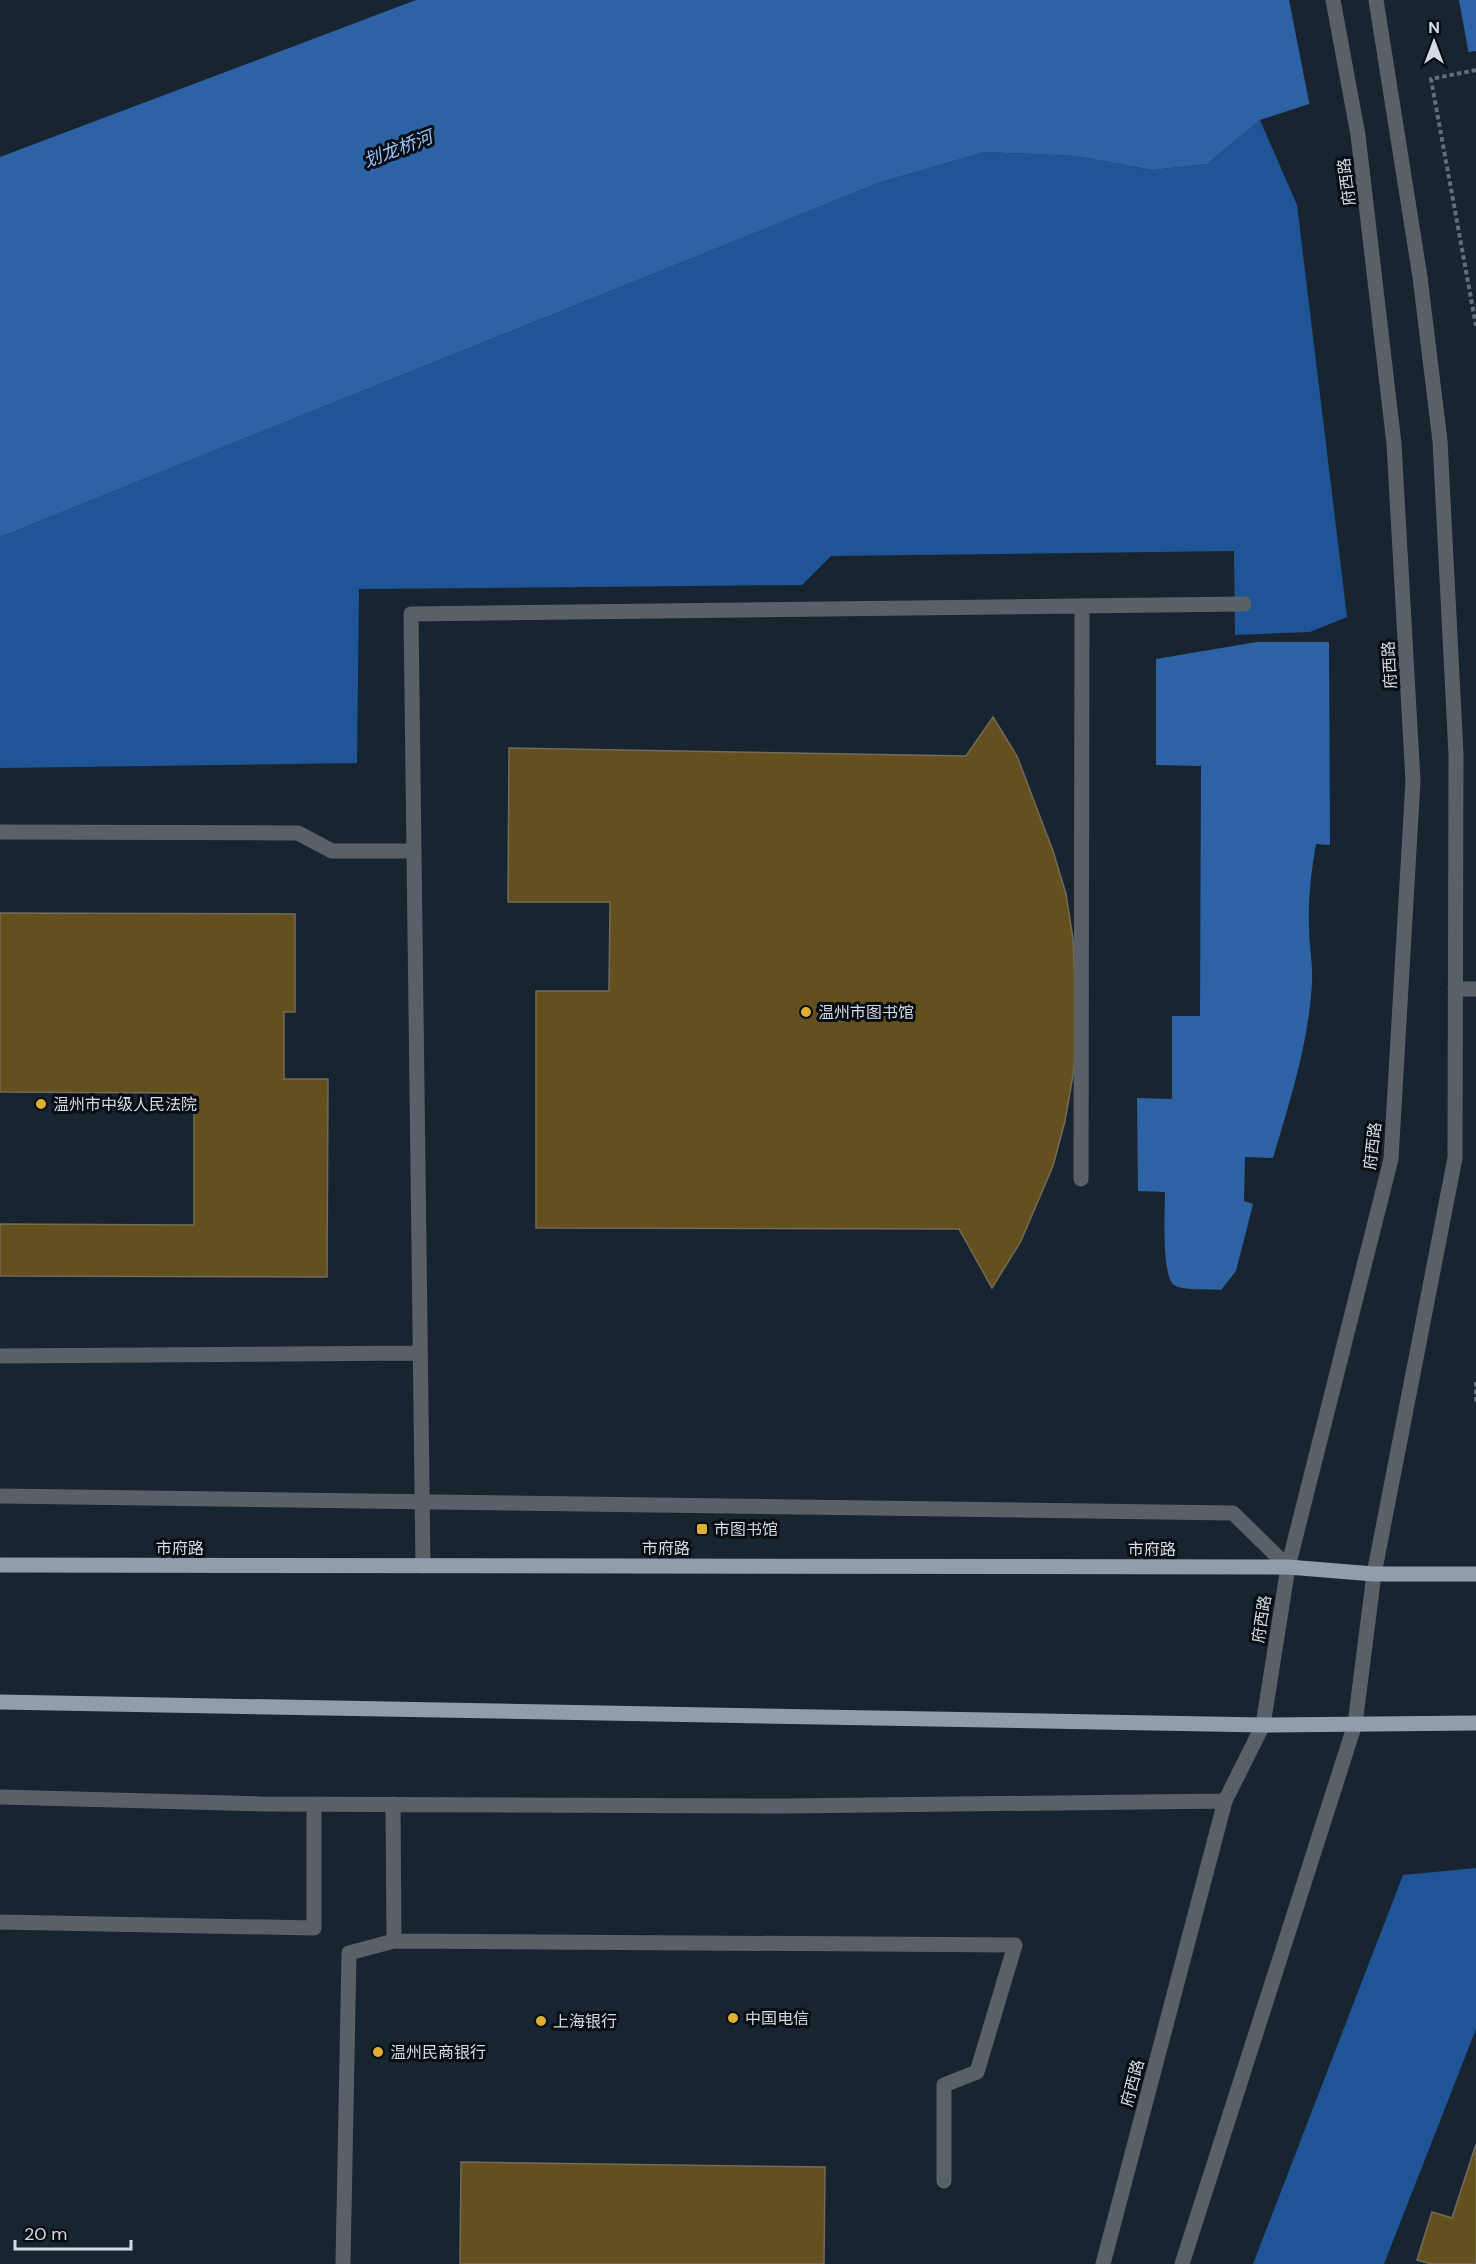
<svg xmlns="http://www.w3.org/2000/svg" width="1476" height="2264" viewBox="0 0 1476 2264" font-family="'DM Sans','Noto Sans SC',sans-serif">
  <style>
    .forest { fill: #1f5596 }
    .water { fill: #2d63a4 }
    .pier { fill: #192431 }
    .building { fill: #64501e; stroke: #736b58; stroke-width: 1.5 }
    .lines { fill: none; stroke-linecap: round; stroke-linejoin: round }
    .path { stroke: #646d78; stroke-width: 4; stroke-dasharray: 4.5 3; stroke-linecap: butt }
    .minor { stroke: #5a6067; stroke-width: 15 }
    .major { stroke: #919dac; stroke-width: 15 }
    .poi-dot { fill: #e0b034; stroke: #080d13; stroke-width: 2 }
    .labels { text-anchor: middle; stroke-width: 6; stroke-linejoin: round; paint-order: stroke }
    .street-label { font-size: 16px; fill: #d4dbe4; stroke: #080d13 }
    .poi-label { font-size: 16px; fill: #d4dbe4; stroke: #080d13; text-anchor: start }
    .water-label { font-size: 18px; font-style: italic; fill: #9ac4fb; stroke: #080d13 }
  </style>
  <rect width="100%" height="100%" fill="#192431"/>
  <path class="forest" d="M 1260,120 L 1297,205 L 1347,617 L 1310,632 L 1235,635 L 1234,551 L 831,556 L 802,585 L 359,589 L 357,763 L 0,768 L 0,537 L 881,182 L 985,152 L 1076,156 L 1152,170 L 1207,164 Z
    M 1476,1868 L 1476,2029 L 1384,2264 L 1253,2264 L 1403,1875 Z"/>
  <path class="water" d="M 416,0 L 1476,0 L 1476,51 L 1468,52 L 1260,120 L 1207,164 L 1152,170 L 1076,156 L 985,152 L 881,182 L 0,537 L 0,157 Z
    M 1257,642 L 1329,642 L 1330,845 L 1316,844 C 1311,872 1308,899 1309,927 C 1309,945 1313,964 1312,982 C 1309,1042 1290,1101 1273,1158 L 1245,1157 L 1244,1201 L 1253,1204 L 1236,1271 L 1221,1290 C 1211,1289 1183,1291 1174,1285 C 1161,1275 1165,1209 1165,1192 L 1138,1191 L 1137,1098 L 1172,1099 L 1172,1016 L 1200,1016 L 1201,766 L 1156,765 L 1156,659 Z"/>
  <path class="pier" d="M 1289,0 L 1459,0 L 1469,55 L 1310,107 Z"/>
  <path class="building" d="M 993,717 L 1017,756 L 1053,851 L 1066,894 L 1073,939 L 1077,1034 L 1073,1075 L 1065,1121 L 1053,1166 L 1021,1241 L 992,1288 L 959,1229 L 536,1228 L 536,991 L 609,991 L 610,902 L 508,902 L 509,748 L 966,756 Z
    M 0,913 L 295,914 L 295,1012 L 284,1012 L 284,1079 L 328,1079 L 327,1277 L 0,1276 L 0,1224 L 194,1225 L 194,1093 L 0,1092 Z
    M 1476,2144 L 1476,2264 L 1431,2264 L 1417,2260 L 1432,2212 L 1452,2218 Z
    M 461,2162 L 825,2167 L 824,2264 L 460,2264 Z"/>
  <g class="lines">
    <path class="path" d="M 1476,70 L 1431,79 L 1476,326
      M 1476,1382 L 1476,1402"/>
    <path class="minor" d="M 0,832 L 298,833 L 332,851 L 414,851
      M 1455,989 L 1476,989
      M 1081,1179 L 1082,606
      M 0,1356 L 420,1353
      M 0,1496 L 1233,1513 L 1288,1567
      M 423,1566 L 411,614 L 1244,604
      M 0,1797 L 262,1804 L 787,1806 L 1225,1801
      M 393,1804 L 394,1941 L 1015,1945 L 977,2072 L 944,2085 L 944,2181
      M 0,1922 L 314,1928 L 314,1804
      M 343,2264 L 349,1953 L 394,1941
      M 1103,2264 L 1225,1801 L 1263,1725 L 1288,1567 L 1391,1159 L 1413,781 L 1394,444 L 1358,135 L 1333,0
      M 1182,2264 L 1355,1724 L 1374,1574 L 1455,1158 L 1456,754 L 1440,441 L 1420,277 L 1376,0"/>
    <path class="major" d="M 0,1565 L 1288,1567 L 1374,1574 L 1476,1574
      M 0,1702 L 1263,1725 L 1476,1723"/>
  </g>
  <g class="poi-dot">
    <circle cx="806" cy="1012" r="6"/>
    <circle cx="41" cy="1104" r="6"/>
    <rect x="696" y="1523" width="12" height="12" rx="3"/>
    <circle cx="733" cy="2018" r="6"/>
    <circle cx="541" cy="2021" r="6"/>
    <circle cx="378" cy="2052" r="6"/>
  </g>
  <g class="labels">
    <g class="street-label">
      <text transform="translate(1346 182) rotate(-97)" y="6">府西路</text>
      <text transform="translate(1389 665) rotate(-93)" y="6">府西路</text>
      <text transform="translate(1372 1146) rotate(-83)" y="6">府西路</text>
      <text x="180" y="1554">市府路</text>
      <text x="666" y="1554">市府路</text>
      <text x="1152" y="1555">市府路</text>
      <text transform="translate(1261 1619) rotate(-81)" y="6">府西路</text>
      <text transform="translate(1132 2083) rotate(-75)" y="6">府西路</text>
    </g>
    <g class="poi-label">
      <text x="818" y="1018">温州市图书馆</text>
      <text x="53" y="1110">温州市中级人民法院</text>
      <text x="714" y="1535">市图书馆</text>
      <text x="745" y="2024">中国电信</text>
      <text x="553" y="2027">上海银行</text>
      <text x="390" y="2058">温州民商银行</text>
    </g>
    <g class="water-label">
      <text transform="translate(398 149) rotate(-21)" y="6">划龙桥河</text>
    </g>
  </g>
  <g transform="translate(1434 42)" stroke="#080d13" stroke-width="4.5" paint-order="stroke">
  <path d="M0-4.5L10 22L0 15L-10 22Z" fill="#d4dbe4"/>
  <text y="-9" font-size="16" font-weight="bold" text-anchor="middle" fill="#d4dbe4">N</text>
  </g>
  <path d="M15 2240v9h116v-9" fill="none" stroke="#d4dbe4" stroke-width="3"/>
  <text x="24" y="2240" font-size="18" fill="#d4dbe4" stroke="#080d13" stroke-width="4.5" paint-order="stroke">20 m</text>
</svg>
